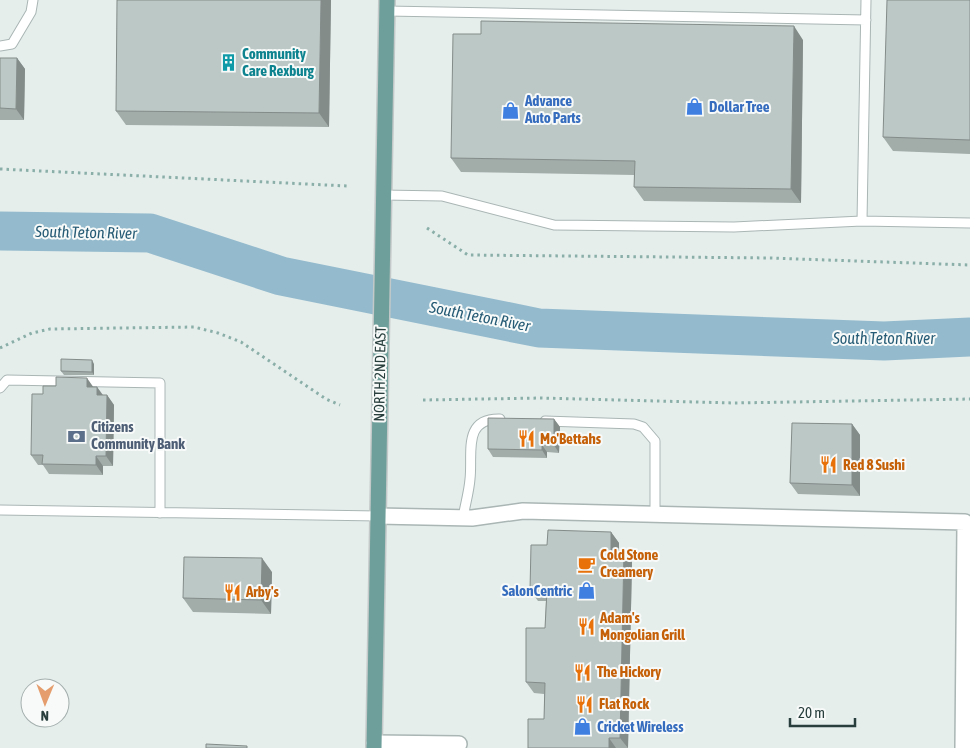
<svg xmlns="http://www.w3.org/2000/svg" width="970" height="748" viewBox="0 0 970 748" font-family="'Asap Condensed',sans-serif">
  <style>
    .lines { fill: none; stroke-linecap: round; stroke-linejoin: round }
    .river { stroke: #94bbcd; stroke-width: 39 }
    .service-casing { stroke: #a9b6b4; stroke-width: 11 }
    .minor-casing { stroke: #a9b6b4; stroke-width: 18 }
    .primary-casing { stroke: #c3c9c8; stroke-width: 18 }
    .path { stroke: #8aaea8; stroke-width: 3; stroke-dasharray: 2.5 4; stroke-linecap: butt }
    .service { stroke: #fff; stroke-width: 9 }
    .minor { stroke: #fff; stroke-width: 15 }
    .primary { stroke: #6f9f9a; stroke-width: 15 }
    .wall { fill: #a2aca9 }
    .shaded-wall { fill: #848c8a }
    .building { fill: #bcc8c5; stroke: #848c8a }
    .labels { text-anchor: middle; stroke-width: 4; stroke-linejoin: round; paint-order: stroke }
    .culture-label { font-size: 15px; font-weight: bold; fill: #0d838f; stroke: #f7faf9; text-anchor: start }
    .shop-label { font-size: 15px; font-weight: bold; fill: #366cbe; stroke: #f7faf9; text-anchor: start }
    .street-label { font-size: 15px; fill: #273e3c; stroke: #f7faf9 }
    .service-label { font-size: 15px; font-weight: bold; fill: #4e5e75; stroke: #f7faf9; text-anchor: start }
    .food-label { font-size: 15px; font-weight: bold; fill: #c56008; stroke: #f7faf9; text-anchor: start }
    .water-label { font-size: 16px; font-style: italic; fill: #265b75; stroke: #f7faf9 }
  </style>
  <rect width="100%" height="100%" fill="#e6eeec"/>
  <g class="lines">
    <path class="river" d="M 0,231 L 150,233 L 281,276 L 539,328 L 884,341 L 970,337"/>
    <defs>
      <path id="service" d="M 387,11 L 866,20
        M 0,46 L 12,44 L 31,12 L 33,0
        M 383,195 L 442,196 L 554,225 L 734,227 L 862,221 L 970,223
        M 862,221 L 866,0
        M 0,388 L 7,380 L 160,383 L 160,513
        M 545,421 L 634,424 L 643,427 L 655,441 L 655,514
        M 0,510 L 378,516
        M 463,518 C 465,505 469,492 470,479 C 473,454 462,418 500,419"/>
      <path id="minor" d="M 378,516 L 472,518 L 523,511 L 965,522 L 963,748
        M 374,743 L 459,744"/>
      <path id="primary" d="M 374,748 L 387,0"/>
    </defs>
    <use href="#service" class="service-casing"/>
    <use href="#minor" class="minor-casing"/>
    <use href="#primary" class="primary-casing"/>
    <path class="path" d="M 0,169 L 347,186
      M 427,228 L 468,255 L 770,258 L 970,265
      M 0,348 L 32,333 L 50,329 L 194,327 L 218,333 L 241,342 L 326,399 L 340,405
      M 423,400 L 541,398 L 734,403 L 970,399"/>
    <use href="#service" class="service"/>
    <use href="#minor" class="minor"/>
    <use href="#primary" class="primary"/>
  </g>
  <path class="wall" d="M 331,0 L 329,127 L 126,125 L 116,111 Z
    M 970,0 L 970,154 L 893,151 L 883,137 Z
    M 803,40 L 801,203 L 644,201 L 634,187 L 634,175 L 461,172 L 451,158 Z
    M 0,58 L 17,58 L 25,69 L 24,120 L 0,120 Z
    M 94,364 L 94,375 L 64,375 L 61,371 Z
    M 94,387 L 97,387 L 103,395 L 107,395 L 114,405 L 113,466 L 103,466 L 103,475 L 49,474 L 43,465 L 38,465 L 31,455 L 43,394 Z
    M 554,419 L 560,427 L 559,453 L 547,452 L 547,458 L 493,457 L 488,449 Z
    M 852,424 L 860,435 L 860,496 L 798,494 L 790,483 Z
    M 611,532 L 619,543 L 619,551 L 632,562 L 628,748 L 528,748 L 544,719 L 544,694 L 534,693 L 526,682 L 545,628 L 546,601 L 538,601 L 530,590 L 547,545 Z
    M 272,572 L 271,614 L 193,612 L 183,598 Z"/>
  <path class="shaded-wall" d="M 321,0 L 331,0 L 329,127 L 319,113 Z
    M 794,26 L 803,40 L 801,203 L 791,189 Z
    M 17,58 L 25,69 L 24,120 L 16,109 Z
    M 92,360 L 94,364 L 94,375 L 92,372 Z
    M 87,378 L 94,388 L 87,387 Z
    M 97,387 L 104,397 L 97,395 Z
    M 107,395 L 114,405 L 113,466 L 106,456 Z
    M 554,419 L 560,427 L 559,453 L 554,445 Z
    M 852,424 L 860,435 L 860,496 L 852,485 Z
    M 542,445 L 547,452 L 547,458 L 542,450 Z
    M 96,456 L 103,466 L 103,475 L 96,465 Z
    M 611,532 L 619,543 L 619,562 L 611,551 Z
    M 624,551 L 632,562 L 628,748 L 620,738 Z
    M 262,558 L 272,572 L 271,614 L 261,600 Z
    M 609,738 L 616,748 L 609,748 Z"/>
  <path class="building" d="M 117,0 L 321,0 L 319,113 L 116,111 Z
    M 887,0 L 970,0 L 970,140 L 883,137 Z
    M 481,21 L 794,26 L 791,189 L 634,187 L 635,161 L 451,158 L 453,34 L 481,34 Z
    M 0,58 L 17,58 L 16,109 L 0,108 Z
    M 61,359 L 92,360 L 92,372 L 61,371 Z
    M 56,377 L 87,378 L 87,387 L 97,387 L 97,395 L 107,395 L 106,456 L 96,456 L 96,465 L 42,464 L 43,455 L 31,455 L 32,394 L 43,394 L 43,386 L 56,386 Z
    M 488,418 L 554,419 L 554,445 L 542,445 L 542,450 L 488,449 Z
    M 792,423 L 852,424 L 852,485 L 790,483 Z
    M 548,530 L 611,532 L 611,551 L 624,551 L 620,738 L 609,738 L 609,748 L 528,748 L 528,719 L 544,719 L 545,683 L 526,682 L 526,628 L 545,628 L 547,590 L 530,590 L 531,545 L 547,545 Z
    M 184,557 L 262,558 L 261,600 L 183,598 Z
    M 206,744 L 247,746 L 247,748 L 206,748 Z"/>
  <defs>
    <symbol id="building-bare" viewBox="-9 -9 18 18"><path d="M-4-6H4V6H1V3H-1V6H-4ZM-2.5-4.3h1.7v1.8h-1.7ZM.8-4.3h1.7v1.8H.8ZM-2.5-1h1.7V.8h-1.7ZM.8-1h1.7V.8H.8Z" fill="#0f9aa8" stroke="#f7faf9" stroke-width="2.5" paint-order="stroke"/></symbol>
    <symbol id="shop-bare" viewBox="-9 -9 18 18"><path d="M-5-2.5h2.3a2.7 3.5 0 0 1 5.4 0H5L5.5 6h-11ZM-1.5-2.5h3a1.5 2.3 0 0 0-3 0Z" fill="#3f7fe0" stroke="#f7faf9" stroke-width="2.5" paint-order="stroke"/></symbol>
    <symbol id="bank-bare" viewBox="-9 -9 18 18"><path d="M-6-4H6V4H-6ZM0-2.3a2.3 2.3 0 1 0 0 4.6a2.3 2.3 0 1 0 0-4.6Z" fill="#5c6f8a" stroke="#f7faf9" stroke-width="2.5" paint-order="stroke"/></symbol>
    <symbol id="restaurant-bare" viewBox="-9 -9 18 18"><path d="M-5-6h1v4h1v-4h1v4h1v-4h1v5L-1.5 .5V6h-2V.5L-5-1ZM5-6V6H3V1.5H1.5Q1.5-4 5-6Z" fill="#e8710a" stroke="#f7faf9" stroke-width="2.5" paint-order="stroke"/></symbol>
    <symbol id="cafe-bare" viewBox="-9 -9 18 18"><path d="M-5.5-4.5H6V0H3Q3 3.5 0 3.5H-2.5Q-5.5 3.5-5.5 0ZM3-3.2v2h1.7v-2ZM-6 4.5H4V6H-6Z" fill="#e8710a" stroke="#f7faf9" stroke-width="2.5" paint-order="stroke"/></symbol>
  </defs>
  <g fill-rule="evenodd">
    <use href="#building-bare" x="216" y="50" width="25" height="25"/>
    <use href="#shop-bare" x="682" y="94" width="25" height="25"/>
    <use href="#shop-bare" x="498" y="98" width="25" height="25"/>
    <use href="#bank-bare" x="64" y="424" width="25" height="25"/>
    <use href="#restaurant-bare" x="514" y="426" width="25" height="25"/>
    <use href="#restaurant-bare" x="816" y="452" width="25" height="25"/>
    <use href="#cafe-bare" x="574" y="552" width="25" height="25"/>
    <use href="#shop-bare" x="574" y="578" width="25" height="25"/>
    <use href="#restaurant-bare" x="220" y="580" width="25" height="25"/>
    <use href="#restaurant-bare" x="574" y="614" width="25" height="25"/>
    <use href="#restaurant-bare" x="570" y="660" width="25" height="25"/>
    <use href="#restaurant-bare" x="572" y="692" width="25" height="25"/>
    <use href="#shop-bare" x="570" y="714" width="25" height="25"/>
  </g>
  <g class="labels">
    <g class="culture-label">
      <text x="242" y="59">Community<tspan x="242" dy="17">Care Rexburg</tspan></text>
    </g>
    <g class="shop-label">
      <text x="525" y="106">Advance<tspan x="525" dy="17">Auto Parts</tspan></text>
      <text x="709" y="112">Dollar Tree</text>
      <text x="572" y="596" text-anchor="end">SalonCentric</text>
      <text x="597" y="732">Cricket Wireless</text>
    </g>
    <g class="street-label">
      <text transform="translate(380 374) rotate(-89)" y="5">NORTH 2ND EAST</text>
    </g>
    <g class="service-label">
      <text x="91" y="432">Citizens<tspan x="91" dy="17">Community Bank</tspan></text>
    </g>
    <g class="food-label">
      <text x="540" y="444">Mo'Bettahs</text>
      <text x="843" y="470">Red 8 Sushi</text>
      <text x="600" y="560">Cold Stone<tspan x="600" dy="17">Creamery</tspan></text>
      <text x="246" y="597">Arby's</text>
      <text x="600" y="623">Adam's<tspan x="600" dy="17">Mongolian Grill</tspan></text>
      <text x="597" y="677">The Hickory</text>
      <text x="599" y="709">Flat Rock</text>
    </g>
    <g class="water-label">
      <text transform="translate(86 232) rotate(1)" y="6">South Teton River</text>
      <text transform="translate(480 316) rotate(11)" y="6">South Teton River</text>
      <text x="884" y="344">South Teton River</text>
    </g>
  </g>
  <g transform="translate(45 703) rotate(181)"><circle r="24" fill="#f7faf9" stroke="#a4afad"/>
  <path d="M0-4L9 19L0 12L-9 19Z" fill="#e59d6d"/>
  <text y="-8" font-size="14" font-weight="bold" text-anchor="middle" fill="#273e3c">N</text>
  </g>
  <path d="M790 718v8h65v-8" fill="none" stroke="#273e3c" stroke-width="2.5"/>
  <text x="798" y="718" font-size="15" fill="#273e3c" stroke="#f7faf9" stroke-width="4" paint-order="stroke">20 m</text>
</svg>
